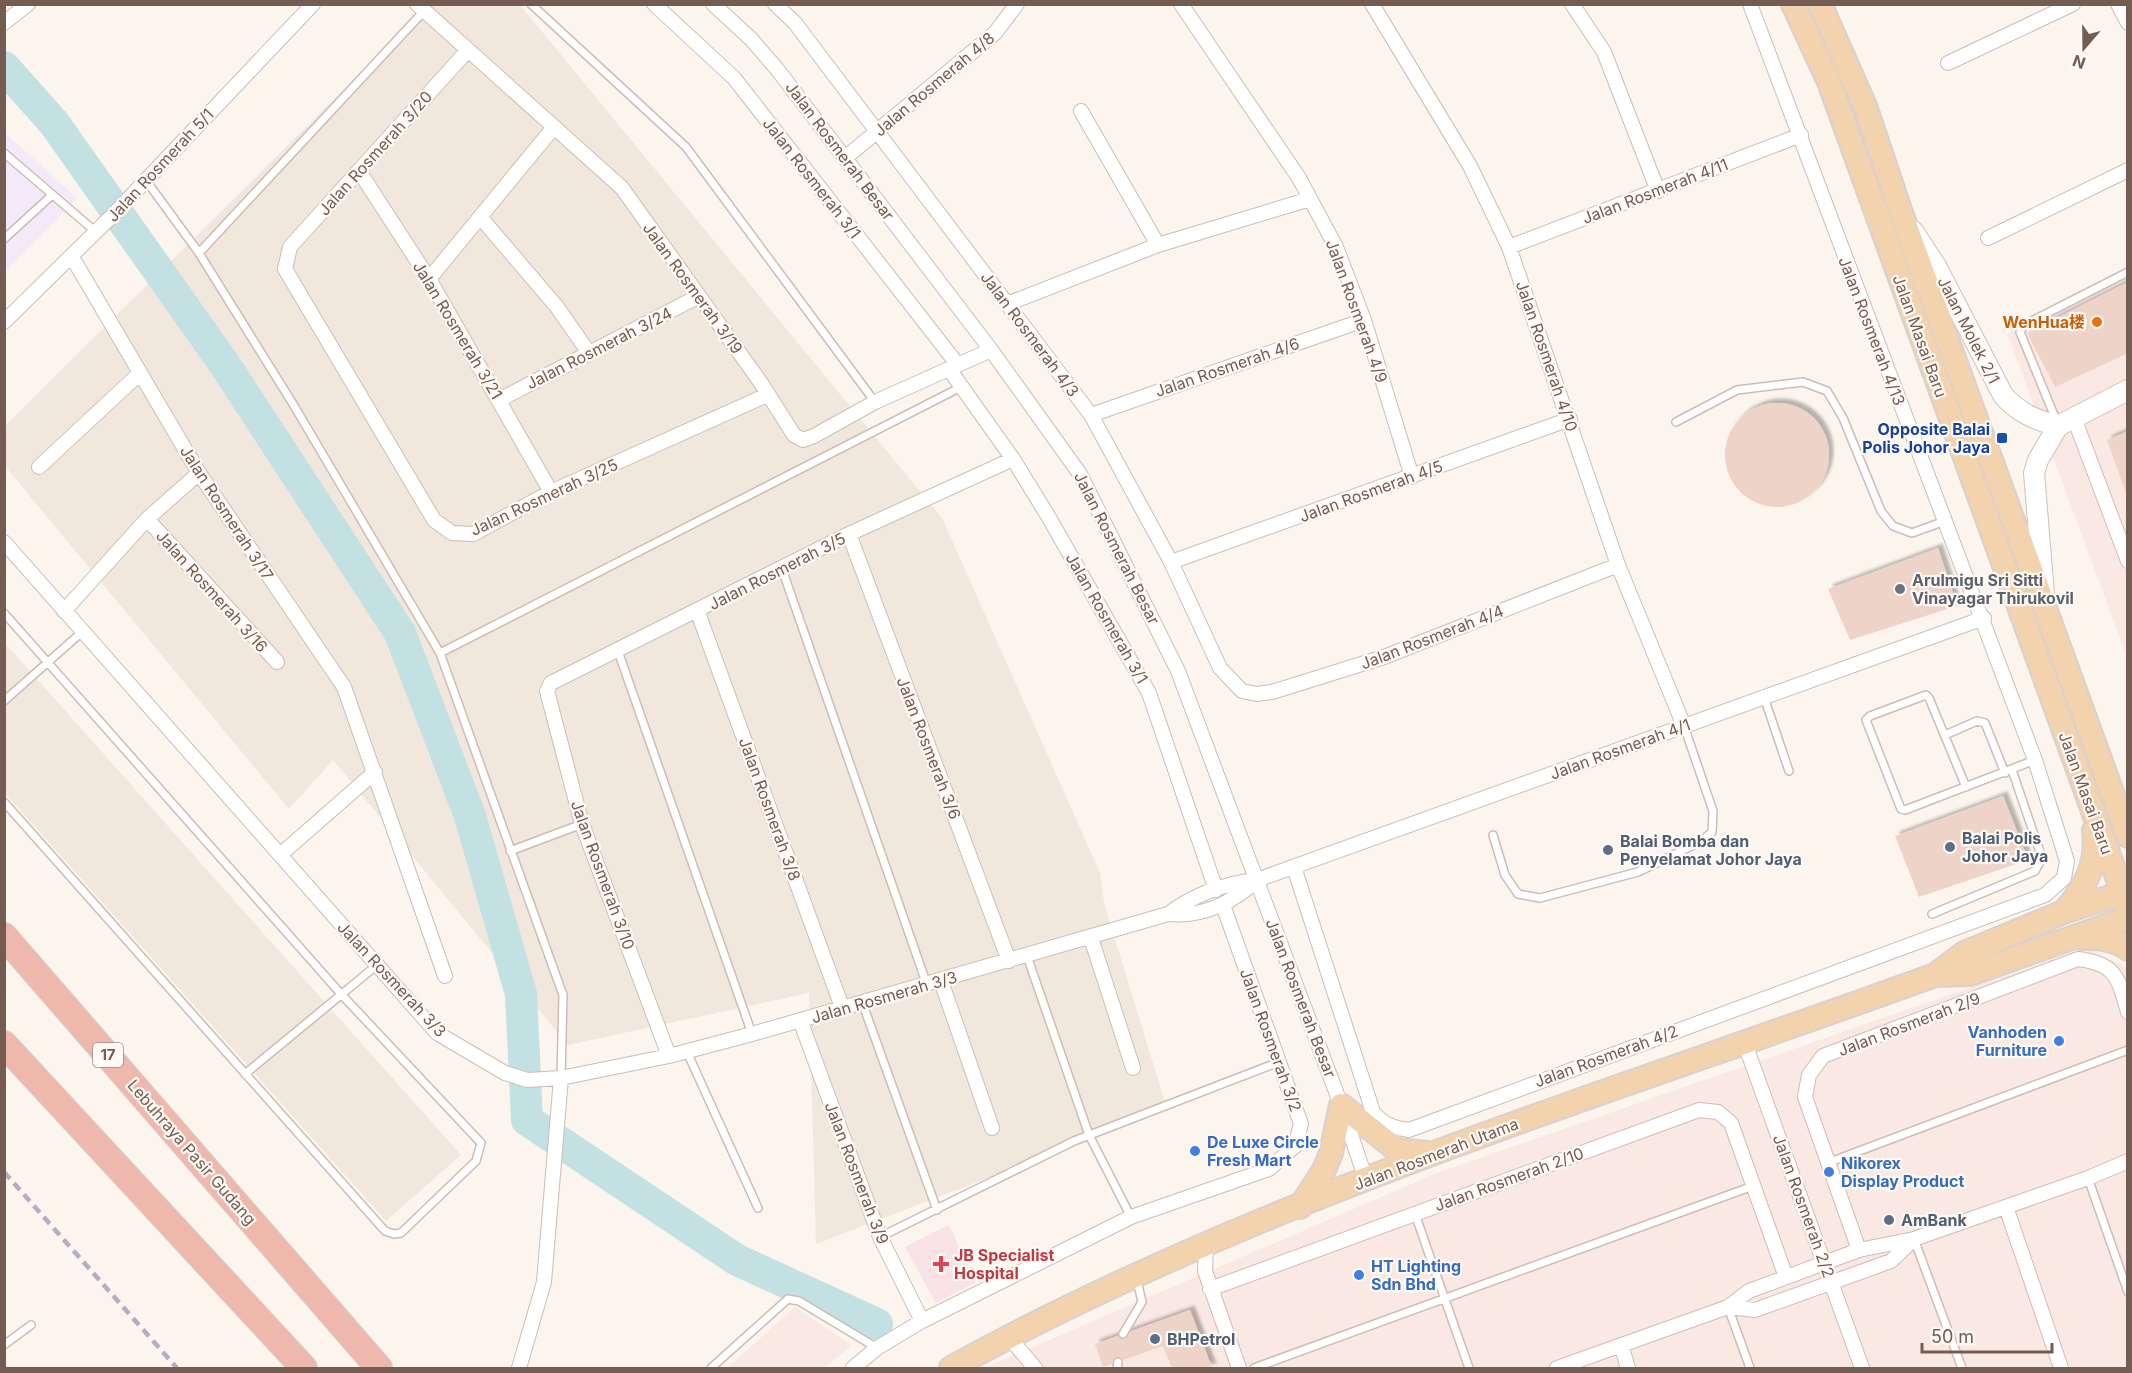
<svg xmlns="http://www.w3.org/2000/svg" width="2132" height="1373" viewBox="0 0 2132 1373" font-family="Inter,'Noto Sans SC',sans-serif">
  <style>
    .residential { fill: #f2e7dd }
    .commercial { fill: #fae8e3 }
    .education { fill: #f2eaf8 }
    .medical { fill: #f8e2e6 }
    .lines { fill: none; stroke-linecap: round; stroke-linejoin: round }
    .river { stroke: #c3e1e3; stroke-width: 32 }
    .building { fill: #eed4c8; filter: url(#shadow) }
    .lane-casing { stroke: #cdbdb4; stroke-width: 10 }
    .street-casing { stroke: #cdbdb4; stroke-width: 16 }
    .secondary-casing { stroke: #d2bfb4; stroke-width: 22 }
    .primary-casing { stroke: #d8d1cf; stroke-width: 26 }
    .highway-casing { stroke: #d8d1cf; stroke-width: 28 }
    .lane { stroke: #fff; stroke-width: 7 }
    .street { stroke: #fff; stroke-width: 14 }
    .secondary { stroke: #fff; stroke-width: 20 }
    .primary { stroke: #f2d3ae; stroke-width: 22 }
    .highway { stroke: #eeb8ac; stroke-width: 26 }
    .rail { stroke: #b7acc5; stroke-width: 4.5; stroke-dasharray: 9 6; stroke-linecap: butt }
    .food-dot { fill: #e8710a; stroke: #fef9f4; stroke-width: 2 }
    .transit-dot { fill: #1a4fb4; stroke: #fef9f4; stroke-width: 2 }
    .worship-dot { fill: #6b7280; stroke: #fef9f4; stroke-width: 2 }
    .service-dot { fill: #5c6f8a; stroke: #fef9f4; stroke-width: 2 }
    .shop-dot { fill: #3f7fe0; stroke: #fef9f4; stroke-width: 2 }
    .health-dot { fill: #e0444e; stroke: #fef9f4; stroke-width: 2 }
    .labels { text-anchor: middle; stroke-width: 4.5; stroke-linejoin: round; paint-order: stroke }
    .shield { fill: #fef9f4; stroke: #9e8b83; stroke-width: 1.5 }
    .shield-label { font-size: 15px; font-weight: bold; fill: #755c52 }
    .street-label { font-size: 16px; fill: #755c52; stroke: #fef9f4 }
    .food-label { font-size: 16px; font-weight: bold; fill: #c56008; stroke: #fef9f4; text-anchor: end }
    .transit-label { font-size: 16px; font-weight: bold; fill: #164399; stroke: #fef9f4; text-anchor: end }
    .worship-label { font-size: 16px; font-weight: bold; fill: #5b616d; stroke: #fef9f4; text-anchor: start }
    .service-label { font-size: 16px; font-weight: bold; fill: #4e5e75; stroke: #fef9f4; text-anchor: start }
    .shop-label { font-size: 16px; font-weight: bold; fill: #366cbe; stroke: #fef9f4; text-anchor: start }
    .health-label { font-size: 16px; font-weight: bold; fill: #be3a42; stroke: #fef9f4; text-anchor: start }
  </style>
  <defs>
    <filter id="shadow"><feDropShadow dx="4.5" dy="-4.5" stdDeviation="1.5" flood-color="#0004"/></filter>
  </defs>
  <rect width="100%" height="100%" fill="#fbf5ee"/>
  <path class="residential" d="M 429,5 L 520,5 L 942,518 L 1100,873 L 1104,903 L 1167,1109 L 816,1244 L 809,993 L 568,1045 L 333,760 L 289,809 L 5,466 L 4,427 Z
    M 4,642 L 461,1155 L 386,1221 L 5,793 Z"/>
  <path class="commercial" d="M 2127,275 L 2127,657 L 2007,333 Z
    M 2087,947 L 2127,967 L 2127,1368 L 984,1368 L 1437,1173 Z
    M 795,1307 L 852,1345 L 825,1368 L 727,1368 Z"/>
  <path class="education" d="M 5,133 L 77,198 L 5,271 Z"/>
  <path class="medical" d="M 949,1225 L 976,1282 L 936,1303 L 905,1247 Z"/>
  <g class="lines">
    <path class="river" d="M 4,67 L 54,123 L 225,365 L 400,633 L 470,816 L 521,994 L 527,1120 L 737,1260 L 877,1324"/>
  </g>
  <path class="building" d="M 2128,282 L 2128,353 L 2055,387 L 2027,333 Z
    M1725 455a52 52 0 1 1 104 0a52 52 0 1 1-104 0Z
    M 2128,431 L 2128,496 L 2127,496 L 2107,440 Z
    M 1938,548 L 1957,606 L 1850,640 L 1828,589 Z
    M 2003,796 L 2028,860 L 1919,897 L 1895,836 Z
    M 1190,1310 L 1212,1368 L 1172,1368 L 1163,1346 L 1103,1367 L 1095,1344 Z"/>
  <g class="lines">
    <defs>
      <path id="lane" d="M 531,4 L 686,147 L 875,402
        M 4,153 L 96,232
        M 145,179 L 199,253 L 293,404 L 440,653 L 563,995 L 561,1078
        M 4,239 L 51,196
        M 199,253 L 424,11
        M 2056,420 L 2020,332 L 2024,325 L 2128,272
        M 1676,422 L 1737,390 L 1803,382 L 1827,391 L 1843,418 L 1881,511 L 1893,526 L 1912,533 L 1945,521
        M 782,569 L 927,985
        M 4,613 L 341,994 L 481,1143 L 476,1161 L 401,1233 L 394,1234 L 385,1231 L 4,802
        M 618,651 L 752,1034
        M 440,653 L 961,387
        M 1764,697 L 1789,771
        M 4,701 L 82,632
        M 1945,735 L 1977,721 L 1985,723 L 2005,773
        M 1966,787 L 1929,698 L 1926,695 L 1870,716 L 1866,720 L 1901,809 L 1905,810 L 2035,760
        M 1493,835 L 1505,875 L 1518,894 L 1540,898 L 1638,872 L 1700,842 L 1712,832 L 1713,811 L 1684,726
        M 510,851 L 582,824
        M 1932,914 L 2035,871 L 2042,858 L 2012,770
        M 1027,956 L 1089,1135 L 1131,1217
        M 862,1002 L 937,1210
        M 687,1052 L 758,1208
        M 245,1074 L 377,965
        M 1830,1162 L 2128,1050
        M 2088,1178 L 2128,1292
        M 1415,1214 L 1469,1368
        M 880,1237 L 1074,1141 L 1279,1062
        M 1914,1239 L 1962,1368
        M 1728,1307 L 1750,1368
        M 1123,1334 L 1142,1302 L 1137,1280
        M 4,1345 L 31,1325
        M 711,1368 L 788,1299 L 799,1301 L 877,1348
        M 1117,1368 L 1118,1362
        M 1254,1368 L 1753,1186"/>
      <path id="street" d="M 417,4 L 622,188 L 761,383 L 794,435 L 803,440 L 814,436 L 875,402 L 991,350
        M 654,4 L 734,78 L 958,365
        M 713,4 L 751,39 L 777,69 L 991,350 L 1080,474 L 1178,671 L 1341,1105 L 1366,1180
        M 775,4 L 795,23 L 1091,415 L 1171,562 L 1220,668 L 1242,691 L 1257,694 L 1272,692 L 1384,657 L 1618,565
        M 1181,4 L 1299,178 L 1336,247 L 1364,320 L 1412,477
        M 1372,4 L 1470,166 L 1509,247 L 1618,565 L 1684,726
        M 1572,4 L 1604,52 L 1658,191
        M 2118,4 L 2128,23
        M 4,23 L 28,4
        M 468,50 L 290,247 L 285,269 L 434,520 L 452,533 L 473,534 L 551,492 L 767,395
        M 1948,63 L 2073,4
        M 1081,111 L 1158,245
        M 845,158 L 995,33 L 1017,4
        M 359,171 L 429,279 L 551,492
        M 481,218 L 557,307 L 589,353
        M 1988,238 L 2128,170
        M 1509,247 L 1801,135
        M 72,257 L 199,473 L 344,687 L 445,976
        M 429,279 L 554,127
        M 1007,304 L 1158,245 L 1310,199
        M 4,322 L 114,214 L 313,4
        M 949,369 L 1013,459 L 1048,516 L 1149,693 L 1216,890
        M 499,400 L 699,296
        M 1091,415 L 1364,320
        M 2074,418 L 2128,561
        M 39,467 L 139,374
        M 147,519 L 277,662
        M 849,534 L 1009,961
        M 4,542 L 437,1033 L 505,1073 L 527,1080 L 561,1078 L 669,1056 L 752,1034 L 1168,914 C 1203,917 1231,904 1257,880
        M 1171,562 L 1570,419
        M 697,610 L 842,1007
        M 64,611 L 147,519 L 199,473
        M 280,855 L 375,772
        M 1294,867 L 1373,1112 C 1382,1124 1394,1128 1409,1130 L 2045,895 L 2064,878 L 2067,861 L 2035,760 L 1750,4
        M 1168,914 C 1193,895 1225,883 1257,880 L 1984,618
        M 1091,938 L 1133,1068
        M 941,981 L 992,1128
        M 800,1020 L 880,1237 L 922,1321
        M 1745,1044 L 1862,1368
        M 669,1056 L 582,824 L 547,691 L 551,683 L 849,534 L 1013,459
        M 2006,1207 L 2061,1368
        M 1206,1244 L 1205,1271 L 1239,1368
        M 1859,1250 L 1805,1097 L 1809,1075 L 1823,1056 L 2078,959 C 2117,964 2118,978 2128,1012
        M 1210,1289 L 1699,1110 L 1718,1112 L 1731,1123 L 1786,1277
        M 1728,1307 L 1755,1310 L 1891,1261 L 1914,1239
        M 1009,1337 L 1035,1368
        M 1621,1345 L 1628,1368
        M 519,1368 L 544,1282 L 561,1078
        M 853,1368 L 877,1348 L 922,1321 L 1131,1217 L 1269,1169 L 1295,1146 L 1301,1124 L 1223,905
        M 1557,1368 L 1728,1307 L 1749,1291 L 1859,1250 L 1914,1239 L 2088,1178 L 2128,1161"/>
      <path id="secondary" d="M 1913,231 L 1936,266 L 2003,395 C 2018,413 2036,420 2058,426
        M 2044,594 L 2034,473 L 2038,460 L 2058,426 L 2128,390"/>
      <path id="primary" d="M 1793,4 L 1829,82 L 2127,905
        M 1820,4 L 1865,106 L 1900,210 L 2128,836
        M 2064,912 C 2086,886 2098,865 2094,830
        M 2081,938 C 2097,937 2114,939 2128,949
        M 1935,975 L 1970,974 L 2128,918
        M 1300,1207 L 1324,1170 L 1331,1153 L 1341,1105 L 1397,1150 L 1427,1153
        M 951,1368 C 1261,1197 1603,1096 1935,975 L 1964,953 L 2064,912 L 2128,891"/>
      <path id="highway" d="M 4,936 L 379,1368
        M 4,1044 L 304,1368"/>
    </defs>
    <use href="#lane" class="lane-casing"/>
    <use href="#street" class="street-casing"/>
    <use href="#secondary" class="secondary-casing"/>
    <use href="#primary" class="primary-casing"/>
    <use href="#highway" class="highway-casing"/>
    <use href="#lane" class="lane"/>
    <use href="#street" class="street"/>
    <use href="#secondary" class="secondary"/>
    <use href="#primary" class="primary"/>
    <use href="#highway" class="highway"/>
    <path class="rail" d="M 4,1172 L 177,1368"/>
  </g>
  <circle class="food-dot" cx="2097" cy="322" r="6"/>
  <rect class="transit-dot" x="1996" y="432" width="12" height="12" rx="3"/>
  <circle class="worship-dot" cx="1900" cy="589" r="6"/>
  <g class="service-dot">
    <circle cx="1950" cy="847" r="6"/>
    <circle cx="1608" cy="850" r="6"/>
    <circle cx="1889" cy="1220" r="6"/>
    <circle cx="1155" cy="1339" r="6"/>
  </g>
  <g class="shop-dot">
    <circle cx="2059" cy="1041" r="6"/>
    <circle cx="1195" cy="1151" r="6"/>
    <circle cx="1829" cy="1172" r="6"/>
    <circle cx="1359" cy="1275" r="6"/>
  </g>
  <path class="health-dot" d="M938 1255h6v6h6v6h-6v6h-6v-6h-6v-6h6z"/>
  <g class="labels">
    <rect class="shield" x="93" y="1043" width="30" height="24" rx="4.5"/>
    <g class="shield-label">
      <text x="108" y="1060">17</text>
    </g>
    <g class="street-label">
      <text transform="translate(934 84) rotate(-40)" y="6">Jalan Rosmerah 4/8</text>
      <text transform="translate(840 151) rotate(53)" y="6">Jalan Rosmerah Besar</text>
      <text transform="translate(375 153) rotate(-48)" y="6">Jalan Rosmerah 3/20</text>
      <text transform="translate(160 165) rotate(-47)" y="6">Jalan Rosmerah 5/1</text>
      <text transform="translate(812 178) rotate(52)" y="6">Jalan Rosmerah 3/1</text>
      <text transform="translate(1655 191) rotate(-21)" y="6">Jalan Rosmerah 4/11</text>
      <text transform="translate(693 288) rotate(54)" y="6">Jalan Rosmerah 3/19</text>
      <text transform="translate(1357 311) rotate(70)" y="6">Jalan Rosmerah 4/9</text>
      <text transform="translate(458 330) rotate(59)" y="6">Jalan Rosmerah 3/21</text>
      <text transform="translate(1969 330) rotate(63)" y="6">Jalan Molek 2/1</text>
      <text transform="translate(1872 331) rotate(69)" y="6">Jalan Rosmerah 4/13</text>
      <text transform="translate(1030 334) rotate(53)" y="6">Jalan Rosmerah 4/3</text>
      <text transform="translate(1920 336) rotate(70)" y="6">Jalan Masai Baru</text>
      <text transform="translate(599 348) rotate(-27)" y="6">Jalan Rosmerah 3/24</text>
      <text transform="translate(1547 356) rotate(71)" y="6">Jalan Rosmerah 4/10</text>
      <text transform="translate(1227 367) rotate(-19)" y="6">Jalan Rosmerah 4/6</text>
      <text transform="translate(1371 491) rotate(-20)" y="6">Jalan Rosmerah 4/5</text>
      <text transform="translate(544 497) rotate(-25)" y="6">Jalan Rosmerah 3/25</text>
      <text transform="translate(227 513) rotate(57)" y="6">Jalan Rosmerah 3/17</text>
      <text transform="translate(1117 548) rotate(63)" y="6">Jalan Rosmerah Besar</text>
      <text transform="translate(777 571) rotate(-27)" y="6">Jalan Rosmerah 3/5</text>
      <text transform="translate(212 591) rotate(48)" y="6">Jalan Rosmerah 3/16</text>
      <text transform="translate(1107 618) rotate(60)" y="6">Jalan Rosmerah 3/1</text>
      <text transform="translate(1432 637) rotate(-21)" y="6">Jalan Rosmerah 4/4</text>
      <text transform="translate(929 748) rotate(69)" y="6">Jalan Rosmerah 3/6</text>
      <text transform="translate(1620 749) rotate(-20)" y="6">Jalan Rosmerah 4/1</text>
      <text transform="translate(2086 793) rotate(70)" y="6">Jalan Masai Baru</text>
      <text transform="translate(770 809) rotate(70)" y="6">Jalan Rosmerah 3/8</text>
      <text transform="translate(603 875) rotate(70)" y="6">Jalan Rosmerah 3/10</text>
      <text transform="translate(392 979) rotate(47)" y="6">Jalan Rosmerah 3/3</text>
      <text transform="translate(884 997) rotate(-16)" y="6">Jalan Rosmerah 3/3</text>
      <text transform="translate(1301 998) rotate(69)" y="6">Jalan Rosmerah Besar</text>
      <text transform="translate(1909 1024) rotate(-21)" y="6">Jalan Rosmerah 2/9</text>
      <text transform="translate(1271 1040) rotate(70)" y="6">Jalan Rosmerah 3/2</text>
      <text transform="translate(1606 1056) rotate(-20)" y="6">Jalan Rosmerah 4/2</text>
      <text transform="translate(192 1152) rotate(49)" y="6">Lebuhraya Pasir Gudang</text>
      <text transform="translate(1436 1154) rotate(-21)" y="6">Jalan Rosmerah Utama</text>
      <text transform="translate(857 1173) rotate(69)" y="6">Jalan Rosmerah 3/9</text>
      <text transform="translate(1509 1179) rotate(-20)" y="6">Jalan Rosmerah 2/10</text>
      <text transform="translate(1804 1206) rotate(70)" y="6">Jalan Rosmerah 2/2</text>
    </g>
    <g class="food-label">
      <text x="2085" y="328">WenHua楼</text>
    </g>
    <g class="transit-label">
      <text x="1990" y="435">Opposite Balai<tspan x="1990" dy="18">Polis Johor Jaya</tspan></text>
    </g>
    <g class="worship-label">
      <text x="1912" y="586">Arulmigu Sri Sitti<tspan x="1912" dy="18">Vinayagar Thirukovil</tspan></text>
    </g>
    <g class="service-label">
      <text x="1962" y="844">Balai Polis<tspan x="1962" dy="18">Johor Jaya</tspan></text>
      <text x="1620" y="847">Balai Bomba dan<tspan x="1620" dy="18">Penyelamat Johor Jaya</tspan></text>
      <text x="1901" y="1226">AmBank</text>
      <text x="1167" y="1345">BHPetrol</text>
    </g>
    <g class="shop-label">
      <text x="2047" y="1038" text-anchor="end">Vanhoden<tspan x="2047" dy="18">Furniture</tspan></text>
      <text x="1207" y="1148">De Luxe Circle<tspan x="1207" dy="18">Fresh Mart</tspan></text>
      <text x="1841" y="1169">Nikorex<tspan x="1841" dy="18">Display Product</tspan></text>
      <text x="1371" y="1272">HT Lighting<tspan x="1371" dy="18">Sdn Bhd</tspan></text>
    </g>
    <g class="health-label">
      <text x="954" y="1261">JB Specialist<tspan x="954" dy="18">Hospital</tspan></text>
    </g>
  </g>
  <rect width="2132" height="1373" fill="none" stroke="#755c52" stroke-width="12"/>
  <g transform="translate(2084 48) rotate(200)" stroke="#fef9f4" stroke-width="4.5" paint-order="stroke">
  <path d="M0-4.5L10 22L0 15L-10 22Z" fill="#755c52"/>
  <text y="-9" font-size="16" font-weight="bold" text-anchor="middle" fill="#755c52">N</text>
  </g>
  <path d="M1922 1343v9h130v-9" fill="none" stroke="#755c52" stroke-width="3"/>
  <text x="1931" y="1343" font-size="18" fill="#755c52" stroke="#fef9f4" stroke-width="4.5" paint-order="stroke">50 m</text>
</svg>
